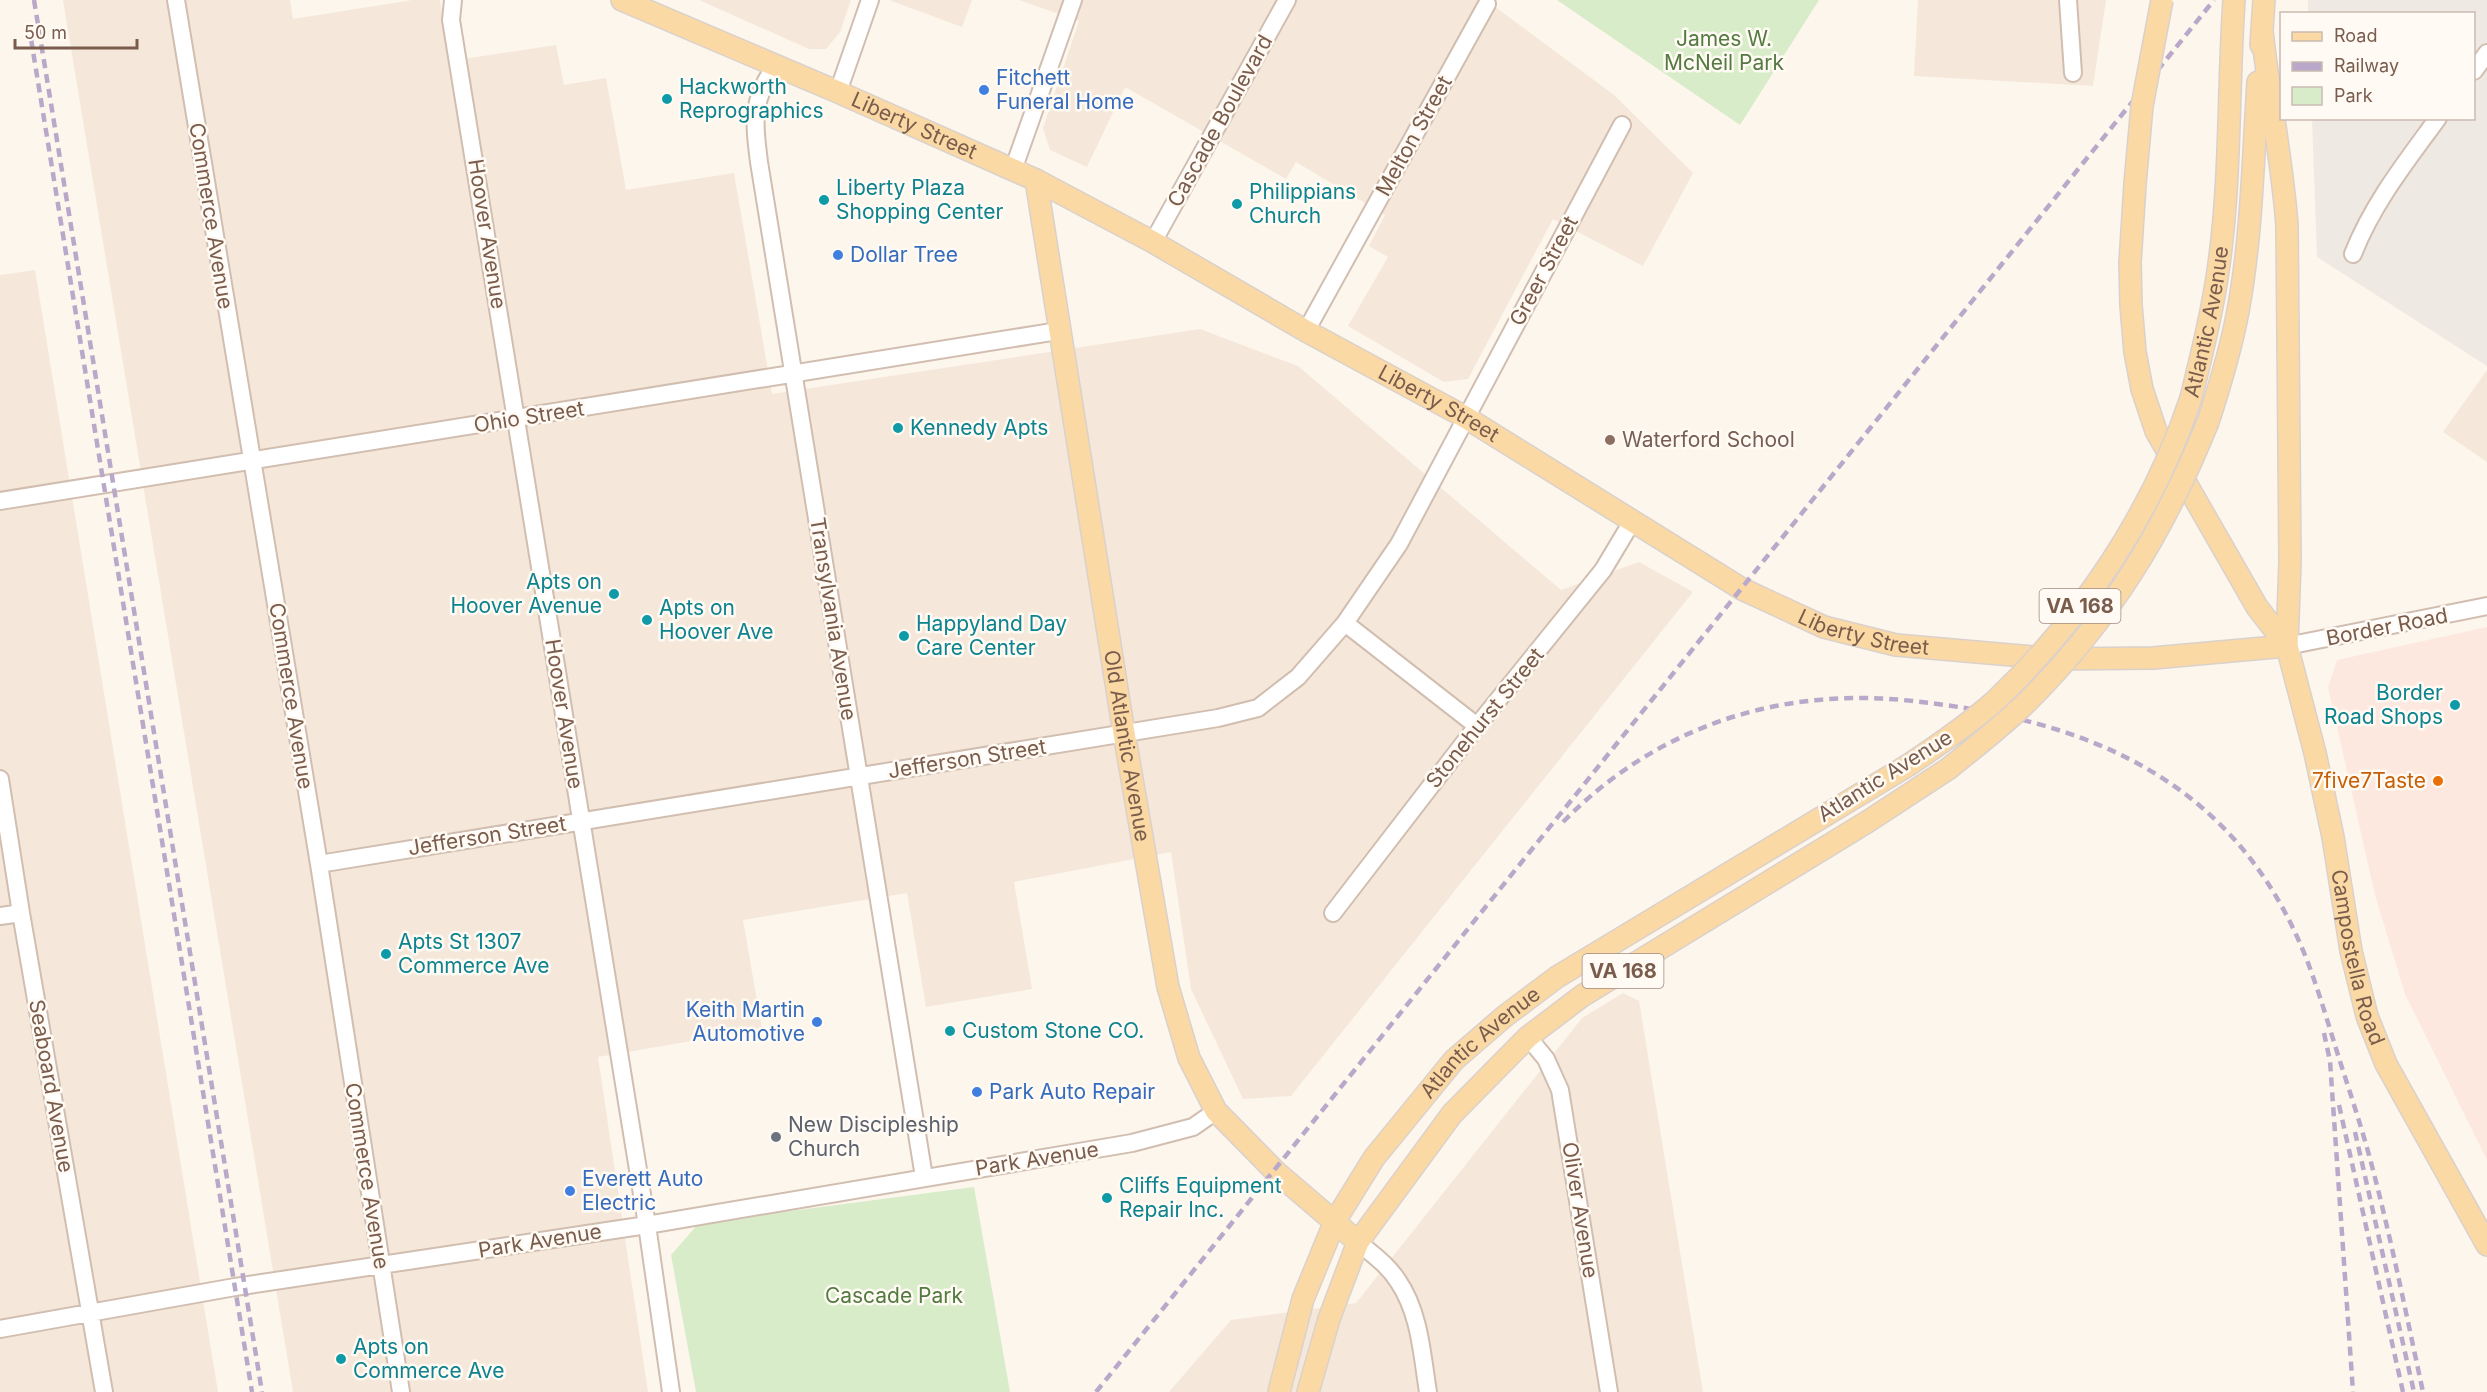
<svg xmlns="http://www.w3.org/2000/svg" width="2487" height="1392" viewBox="0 0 2487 1392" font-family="Inter,sans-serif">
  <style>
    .residential { fill: #f5e8da }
    .commercial { fill: #fde8e0 }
    .industrial { fill: #efe9e4 }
    .green { fill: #d8ecc9 }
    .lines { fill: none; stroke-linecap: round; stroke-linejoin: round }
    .minor-casing { stroke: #d1beb0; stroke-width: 20 }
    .major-casing { stroke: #dad1cd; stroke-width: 24 }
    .minor { stroke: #fff; stroke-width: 16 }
    .major { stroke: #fbd9a5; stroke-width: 21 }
    .rail { stroke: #b9a8c9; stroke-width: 4.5; stroke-dasharray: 9 6; stroke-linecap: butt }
    .major-bridge-casing { stroke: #dad1cd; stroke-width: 24; stroke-linecap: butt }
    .major-bridge { stroke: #fbd9a5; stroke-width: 21 }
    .shop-dot { fill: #3f7fe0; stroke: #fffaf3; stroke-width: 2 }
    .culture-dot { fill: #0f9aa8; stroke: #fffaf3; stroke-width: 2 }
    .education-dot { fill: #8d6e63; stroke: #fffaf3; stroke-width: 2 }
    .food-dot { fill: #e8710a; stroke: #fffaf3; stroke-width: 2 }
    .worship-dot { fill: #6b7280; stroke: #fffaf3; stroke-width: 2 }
    .labels { text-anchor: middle; stroke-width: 5; stroke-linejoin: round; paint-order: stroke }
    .shield { fill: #fffaf3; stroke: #a28b7f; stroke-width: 1.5 }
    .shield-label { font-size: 20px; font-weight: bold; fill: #7a5c4d }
    .park-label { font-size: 21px; fill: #537a41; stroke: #fffaf3 }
    .shop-label { font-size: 21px; fill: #366cbe; stroke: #fffaf3; text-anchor: start }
    .culture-label { font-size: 21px; fill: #0d838f; stroke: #fffaf3; text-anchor: start }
    .street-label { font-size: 21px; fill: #7a5c4d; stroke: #fffaf3 }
    .education-label { font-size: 21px; fill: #785e54; stroke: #fffaf3; text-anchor: start }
    .food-label { font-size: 21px; fill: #c56008; stroke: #fffaf3; text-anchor: end }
    .worship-label { font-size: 21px; fill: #5b616d; stroke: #fffaf3; text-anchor: start }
  </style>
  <rect width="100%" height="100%" fill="#fdf6ec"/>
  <path class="residential" d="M 63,0 L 290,0 L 293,19 L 412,0 L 440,0 L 449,61 L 556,45 L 564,85 L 606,78 L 626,190 L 734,173 L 772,394 L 1200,329 L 1298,366 L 1561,590 L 1639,562 L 1693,592 L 1291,1096 L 1243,1099 L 1191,989 L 1171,852 L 1014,882 L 1032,989 L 926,1007 L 907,893 L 743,920 L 762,1029 L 598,1057 L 648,1392 L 293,1392 Z
    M 699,0 L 851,0 L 840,32 L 826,49 L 809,49 Z
    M 889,0 L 972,0 L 962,27 Z
    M 1019,0 L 1486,0 L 1614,95 L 1693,173 L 1643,266 L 1553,219 L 1468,379 L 1444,382 L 1348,326 L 1388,257 L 1369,246 L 1385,215 L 1296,162 L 1286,179 L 1125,87 L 1087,167 L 1050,150 L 1043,128 L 1079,21 Z
    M 1918,0 L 2106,0 L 2093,86 L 1914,76 Z
    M 35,270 L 218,1392 L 0,1392 L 0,275 Z
    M 2487,370 L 2487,462 L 2443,432 Z
    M 1623,993 L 1639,1001 L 1703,1392 L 1169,1392 L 1231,1320 L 1356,1303 L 1582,1018 Z"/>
  <path class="commercial" d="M 2487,627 L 2487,1160 L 2405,994 L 2375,895 L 2328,687 L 2337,660 Z"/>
  <path class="industrial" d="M 2308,0 L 2487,0 L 2487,366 L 2317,257 L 2312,119 L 2474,118 L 2474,14 L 2308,13 Z"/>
  <path class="green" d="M 1557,0 L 1819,0 L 1740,125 Z
    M 974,1187 L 1010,1392 L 696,1392 L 671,1255 L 699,1223 Z"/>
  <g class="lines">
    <defs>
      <path id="minor" d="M 176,0 L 319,864 L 401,1392
        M 453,0 L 451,20 L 647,1225 L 671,1392
        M 2068,0 L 2073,73
        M 776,65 C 751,99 754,122 759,162 L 924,1177
        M 2474,71 L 2487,53
        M 838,92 L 870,0
        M 1013,170 L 1073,0
        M 1153,242 L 1287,0
        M 2353,254 C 2373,203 2406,162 2438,118
        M 1306,331 L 1487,4
        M 0,501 L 1058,331
        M 1345,623 L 1477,726
        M 2287,646 L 2487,606
        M 0,779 L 21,913 L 104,1392
        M 319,864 L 1218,718 L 1258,708 L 1298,677 L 1345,623 L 1399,544 L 1622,125
        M 1333,913 L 1477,726 L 1603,570 L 1633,520
        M 0,916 L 21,913
        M 1528,1037 L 1546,1059 L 1560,1090 L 1609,1392
        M 1358,1242 C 1372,1254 1388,1265 1398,1281 C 1420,1313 1422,1355 1428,1392
        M 0,1329 L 235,1287 L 647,1225 L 1132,1143 L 1193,1127 L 1216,1111"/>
      <g id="major">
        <path id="s1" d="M 622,0 L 838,92 L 1036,180 L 1153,242 L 1306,331 L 1465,417 L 1742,589 L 1824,627 L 1896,645 L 2056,659 L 2153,658 L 2287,646"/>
        <path id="s2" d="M 2262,31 C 2269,96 2282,160 2287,225 L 2290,561 L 2287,646 L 2315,753 L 2333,837 L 2351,951 L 2367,1016 L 2386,1064 L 2487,1245"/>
        <path d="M 2261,45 L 2264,0"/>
        <path id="s3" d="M 1036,180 L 1124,733 L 1168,987 L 1189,1058 L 1216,1111 L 1275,1171 L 1358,1242"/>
        <path d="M 2135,184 L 2130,263 L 2131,305 L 2135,352 L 2142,389 L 2156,431 L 2257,607 L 2287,646"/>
        <path id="s4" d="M 2191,398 C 2202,353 2213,309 2219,264 C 2231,177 2228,88 2234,0"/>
        <path d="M 2208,422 C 2220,385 2231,349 2238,311 C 2252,236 2253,158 2258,82"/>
        <path id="s5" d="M 1279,1392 L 1303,1299 L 1335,1221 L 1374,1158 L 1454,1060 L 1505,1016 L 1557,977 L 1907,766"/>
        <path d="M 1308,1392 L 1329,1319 L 1358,1242 L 1452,1114 L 1528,1037 L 1582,996 L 1867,822 L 1948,769"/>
      </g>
    </defs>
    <use href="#minor" class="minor-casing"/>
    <use href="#major" class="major-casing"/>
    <use href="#minor" class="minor"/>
    <use href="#major" class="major"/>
    <path class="rail" d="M 34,0 L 262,1392
      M 31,39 L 252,1392
      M 1563,822 C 1654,729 1774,688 1903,700 C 2076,717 2224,772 2299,941 C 2315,977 2326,1017 2338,1055 C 2350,1093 2363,1131 2373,1170 C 2392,1243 2407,1318 2423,1392
      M 2324,1033 L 2330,1061 L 2353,1392
      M 2339,1105 L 2403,1392
      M 2355,1132 L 2414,1392
      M 1096,1392 L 2214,0"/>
    <defs>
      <path id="major-bridge" d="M 2135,184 L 2142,106 L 2162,0
        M 1907,766 C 1937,746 1968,725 1995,701 C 2083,618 2153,512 2191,398
        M 1948,769 C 1975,747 2003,726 2028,701 C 2112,617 2164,531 2208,422"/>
    </defs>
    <use href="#major-bridge" class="major-bridge-casing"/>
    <use href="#major-bridge" class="major-bridge"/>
  </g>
  <g class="shop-dot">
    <circle cx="984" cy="90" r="6"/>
    <circle cx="838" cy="255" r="6"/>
    <circle cx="817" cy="1022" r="6"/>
    <circle cx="977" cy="1092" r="6"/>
    <circle cx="570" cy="1191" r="6"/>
  </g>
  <g class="culture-dot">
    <circle cx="667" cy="99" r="6"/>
    <circle cx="824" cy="200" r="6"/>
    <circle cx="1237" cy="204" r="6"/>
    <circle cx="898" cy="428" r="6"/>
    <circle cx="614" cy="594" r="6"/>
    <circle cx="647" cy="620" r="6"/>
    <circle cx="904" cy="636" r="6"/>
    <circle cx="2455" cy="705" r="6"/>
    <circle cx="386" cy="954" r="6"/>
    <circle cx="950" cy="1031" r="6"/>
    <circle cx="1107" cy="1198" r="6"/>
    <circle cx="341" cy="1359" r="6"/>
  </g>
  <circle class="education-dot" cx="1610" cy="440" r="6"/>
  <circle class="food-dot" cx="2438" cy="781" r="6"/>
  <circle class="worship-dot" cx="776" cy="1137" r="6"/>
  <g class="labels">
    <g class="shield">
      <rect x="2039.5" y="589" width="81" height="34" rx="4.5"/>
      <rect x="1582.5" y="954" width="81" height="34" rx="4.5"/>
    </g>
    <g class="shield-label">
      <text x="2080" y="613">VA 168</text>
      <text x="1623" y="978">VA 168</text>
    </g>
    <g class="park-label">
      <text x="1724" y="46">James W.<tspan x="1724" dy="24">McNeil Park</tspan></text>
      <text x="894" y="1303">Cascade Park</text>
    </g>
    <g class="shop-label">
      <text x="996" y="85">Fitchett<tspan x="996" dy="24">Funeral Home</tspan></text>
      <text x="850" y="262">Dollar Tree</text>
      <text x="805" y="1017" text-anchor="end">Keith Martin<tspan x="805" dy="24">Automotive</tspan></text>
      <text x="989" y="1099">Park Auto Repair</text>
      <text x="582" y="1186">Everett Auto<tspan x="582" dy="24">Electric</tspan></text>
    </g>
    <g class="culture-label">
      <text x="679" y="94">Hackworth<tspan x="679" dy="24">Reprographics</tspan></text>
      <text x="836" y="195">Liberty Plaza<tspan x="836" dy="24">Shopping Center</tspan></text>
      <text x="1249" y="199">Philippians<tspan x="1249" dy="24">Church</tspan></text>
      <text x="910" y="435">Kennedy Apts</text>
      <text x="602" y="589" text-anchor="end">Apts on<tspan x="602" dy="24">Hoover Avenue</tspan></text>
      <text x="659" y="615">Apts on<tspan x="659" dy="24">Hoover Ave</tspan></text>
      <text x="916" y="631">Happyland Day<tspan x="916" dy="24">Care Center</tspan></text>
      <text x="2443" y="700" text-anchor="end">Border<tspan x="2443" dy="24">Road Shops</tspan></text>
      <text x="398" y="949">Apts St 1307<tspan x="398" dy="24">Commerce Ave</tspan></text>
      <text x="962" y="1038">Custom Stone CO.</text>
      <text x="1119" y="1193">Cliffs Equipment<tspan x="1119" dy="24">Repair Inc.</tspan></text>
      <text x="353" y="1354">Apts on<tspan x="353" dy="24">Commerce Ave</tspan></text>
    </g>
    <g class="street-label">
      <text transform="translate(1220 121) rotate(-61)" y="7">Cascade Boulevard</text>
      <text dy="7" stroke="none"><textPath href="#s1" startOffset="318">Liberty Street</textPath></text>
      <text transform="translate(1414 136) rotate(-61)" y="7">Melton Street</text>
      <text transform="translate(211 216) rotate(81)" y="7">Commerce Avenue</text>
      <text transform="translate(487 234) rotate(81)" y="7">Hoover Avenue</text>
      <text transform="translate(1544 271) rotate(-62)" y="7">Greer Street</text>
      <text dy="7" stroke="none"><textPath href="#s4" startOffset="78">Atlantic Avenue</textPath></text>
      <text dy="7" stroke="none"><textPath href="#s1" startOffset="912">Liberty Street</textPath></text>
      <text transform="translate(529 417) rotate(-9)" y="7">Ohio Street</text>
      <text transform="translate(833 619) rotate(81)" y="7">Transylvania Avenue</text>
      <text transform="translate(2387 627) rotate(-11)" y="7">Border Road</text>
      <text dy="7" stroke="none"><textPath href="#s1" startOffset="1398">Liberty Street</textPath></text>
      <text transform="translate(291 696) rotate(81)" y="7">Commerce Avenue</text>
      <text transform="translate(564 714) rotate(81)" y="7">Hoover Avenue</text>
      <text transform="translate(1485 718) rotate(-51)" y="7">Stonehurst Street</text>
      <text dy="7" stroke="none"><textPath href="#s3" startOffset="573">Old Atlantic Avenue</textPath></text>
      <text transform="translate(967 759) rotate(-9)" y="7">Jefferson Street</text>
      <text transform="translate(1885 776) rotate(-32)" y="7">Atlantic Avenue</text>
      <text transform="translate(487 836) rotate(-9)" y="7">Jefferson Street</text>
      <text dy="7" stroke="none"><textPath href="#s2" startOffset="936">Campostella Road</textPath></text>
      <text dy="7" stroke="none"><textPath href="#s5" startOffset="412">Atlantic Avenue</textPath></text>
      <text transform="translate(51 1086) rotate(80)" y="7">Seaboard Avenue</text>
      <text transform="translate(1037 1159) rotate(-9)" y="7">Park Avenue</text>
      <text transform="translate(367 1176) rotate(81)" y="7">Commerce Avenue</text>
      <text transform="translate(1580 1210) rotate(81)" y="7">Oliver Avenue</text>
      <text transform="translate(540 1241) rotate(-9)" y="7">Park Avenue</text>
    </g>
    <g class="education-label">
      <text x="1622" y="447">Waterford School</text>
    </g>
    <g class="food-label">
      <text x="2426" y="788">7five7Taste</text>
    </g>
    <g class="worship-label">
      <text x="788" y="1132">New Discipleship<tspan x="788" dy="24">Church</tspan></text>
    </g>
  </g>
  <rect x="2280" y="12" width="195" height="108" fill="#fffaf3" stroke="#cabbb1" stroke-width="1.5"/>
  <rect x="2292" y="32" width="30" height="9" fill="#fbd9a5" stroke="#cabbb1" stroke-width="1.5"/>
  <text x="2334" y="42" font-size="18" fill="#7a5c4d">Road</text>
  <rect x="2292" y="62" width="30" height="9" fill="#b9a8c9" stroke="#cabbb1" stroke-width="1.5"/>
  <text x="2334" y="72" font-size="18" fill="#7a5c4d">Railway</text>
  <rect x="2292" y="87" width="30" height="18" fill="#d8ecc9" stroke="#cabbb1" stroke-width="1.5"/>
  <text x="2334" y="102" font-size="18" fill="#7a5c4d">Park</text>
  <path d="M15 39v9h122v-9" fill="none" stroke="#7a5c4d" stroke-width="3"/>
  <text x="24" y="39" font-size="18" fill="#7a5c4d" stroke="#fffaf3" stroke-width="4.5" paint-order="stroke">50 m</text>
</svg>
